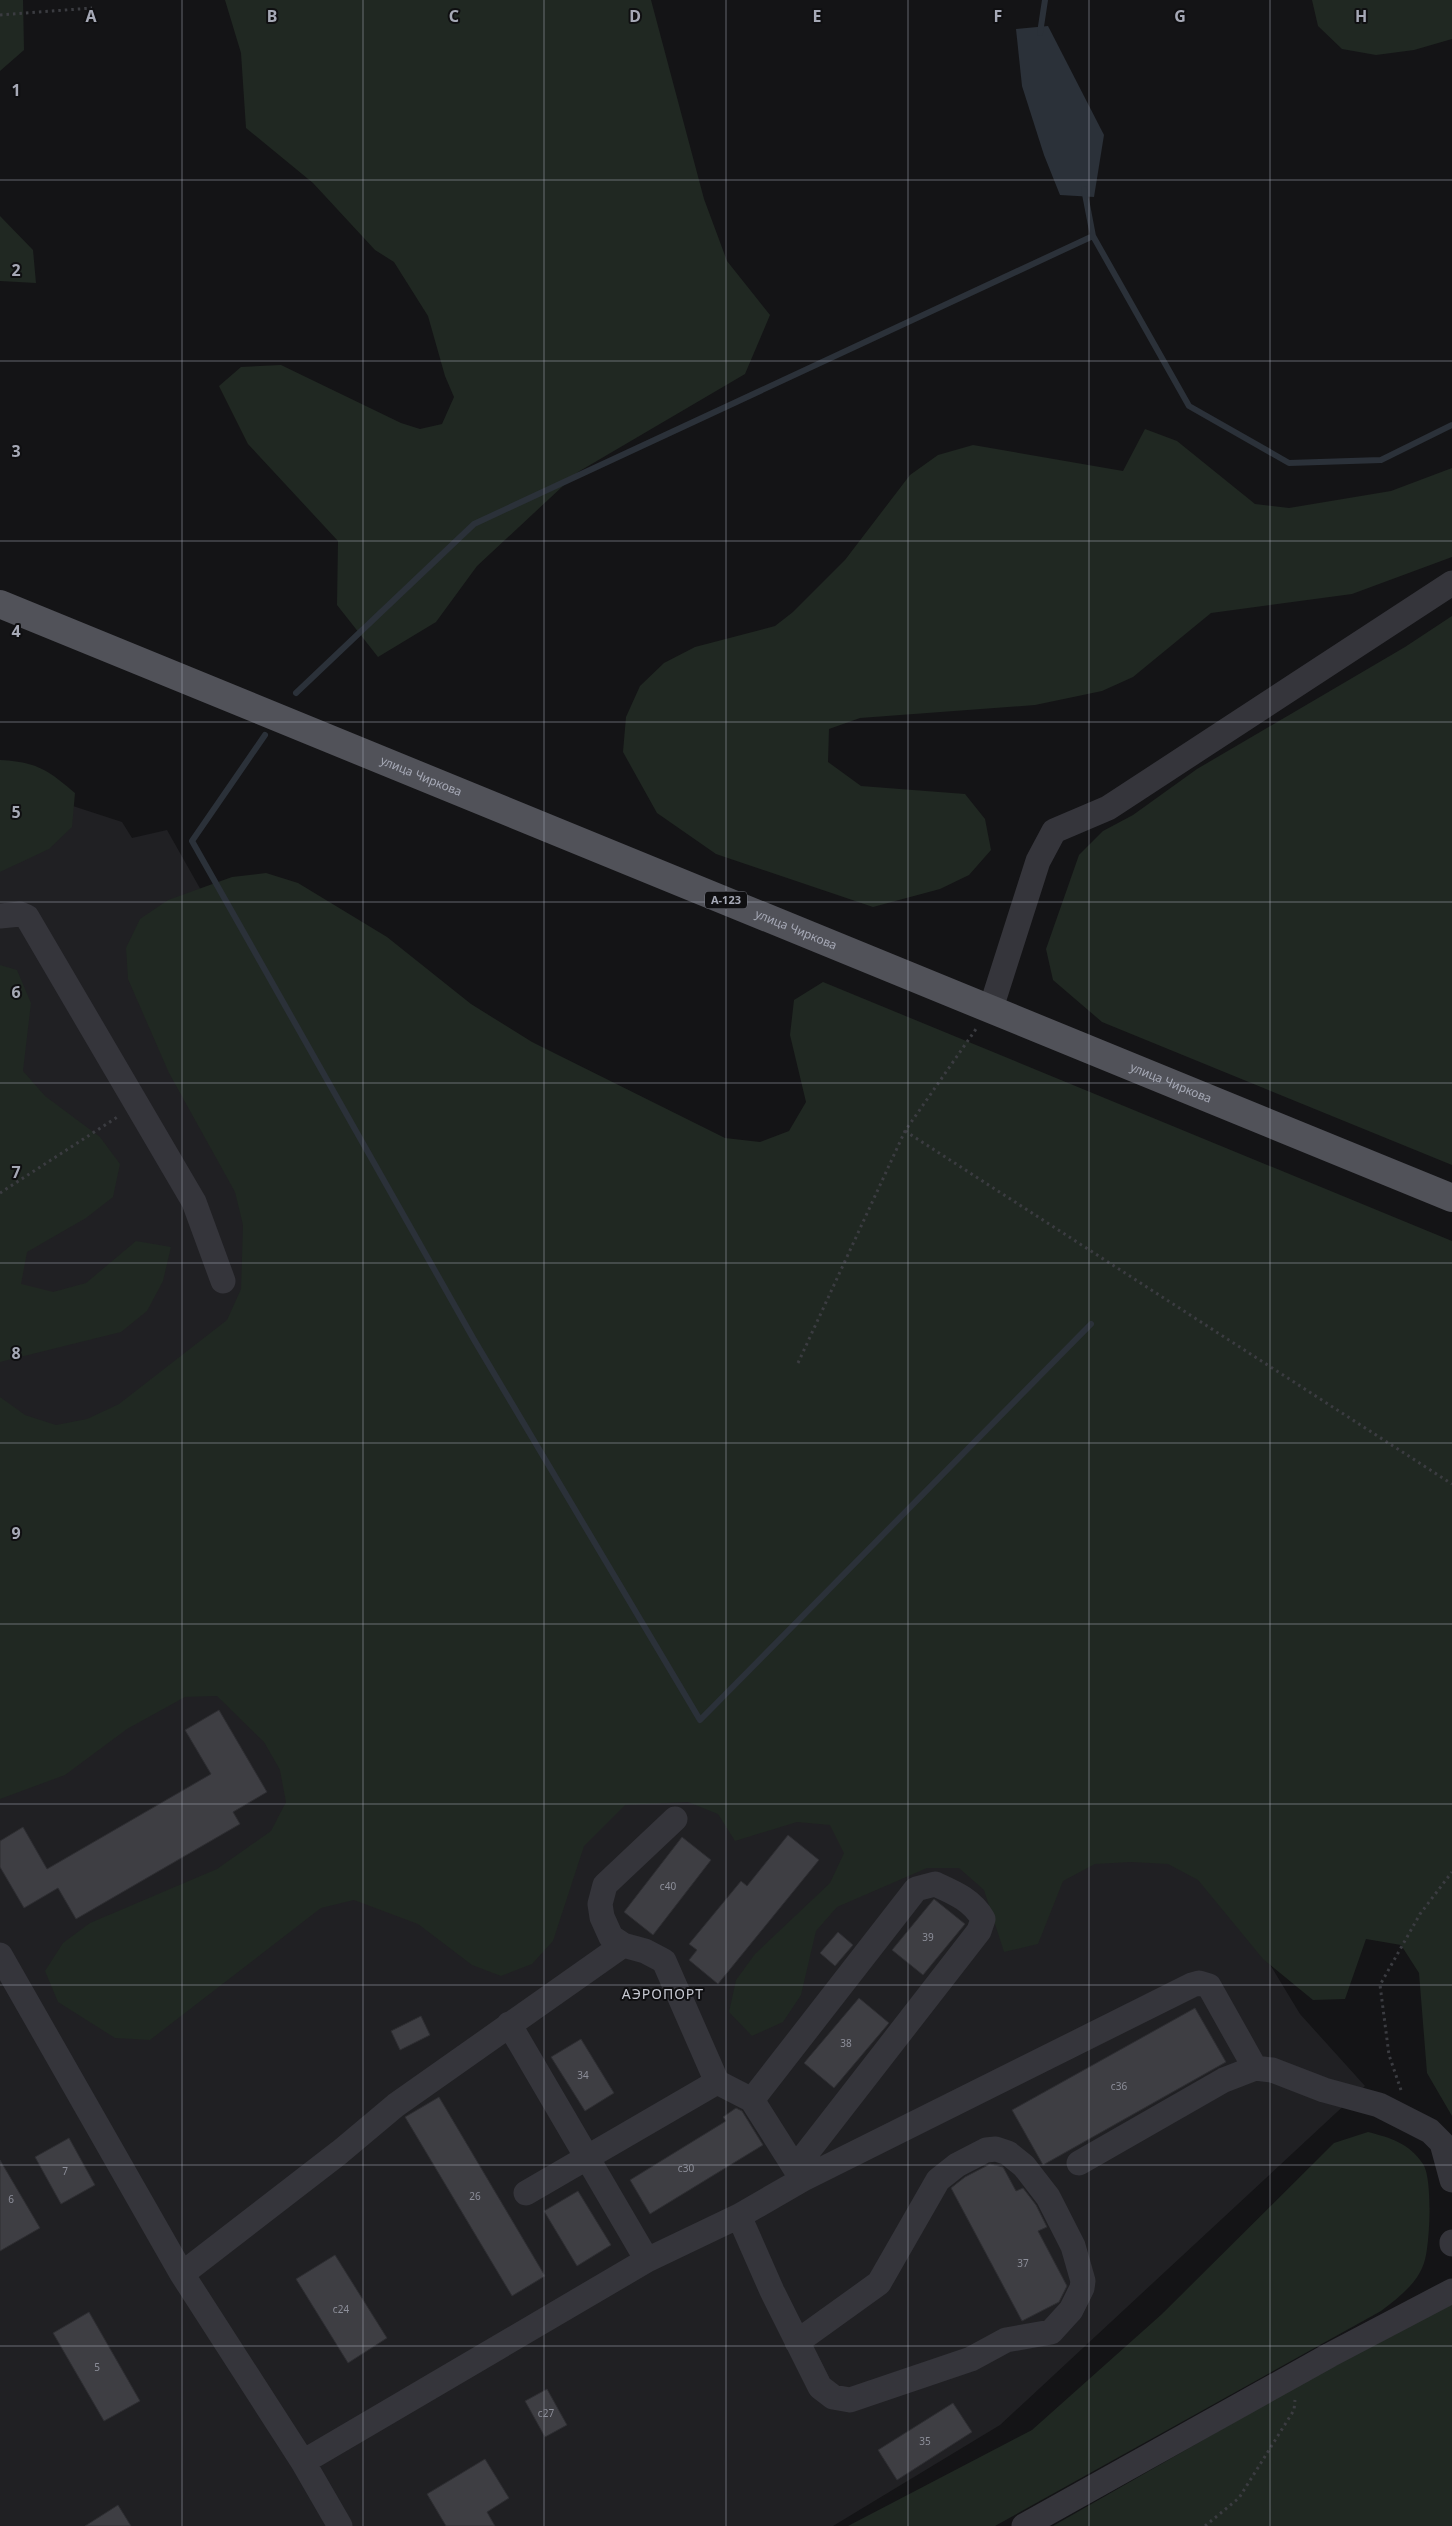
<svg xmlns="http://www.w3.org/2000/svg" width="1452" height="2526" viewBox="0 0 1452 2526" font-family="'Noto Sans',sans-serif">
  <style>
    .built { fill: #202023 }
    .green { fill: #202822 }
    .water { fill: #2b3139 }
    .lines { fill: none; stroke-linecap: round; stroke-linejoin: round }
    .stream { stroke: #2b3139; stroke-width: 6 }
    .building { fill: #3e3e43; stroke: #2e2e32 }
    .path { stroke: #3b3c41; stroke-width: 3; stroke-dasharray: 2.5 4; stroke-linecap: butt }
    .minor { stroke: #35353b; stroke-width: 25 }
    .major { stroke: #515259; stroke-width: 28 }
    .grid { fill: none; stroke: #a6a9b6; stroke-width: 1; stroke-opacity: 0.55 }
    .labels { text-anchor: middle; stroke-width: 4; stroke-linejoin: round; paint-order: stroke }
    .number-label { font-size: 10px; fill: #8c8e99 }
    .shield { fill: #0f0f11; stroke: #797b84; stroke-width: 1 }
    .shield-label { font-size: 11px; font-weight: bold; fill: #a6a9b6 }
    .street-label { font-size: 12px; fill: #a6a9b6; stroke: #0f0f11 }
    .neighbourhood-label { font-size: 14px; letter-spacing: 1px; fill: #c7c9d2; stroke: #0f0f11 }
    .grid-label { font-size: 16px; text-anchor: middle; font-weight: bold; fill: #a6a9b6; stroke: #0f0f11; stroke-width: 4; stroke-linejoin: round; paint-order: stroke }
  </style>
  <rect width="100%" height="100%" fill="#141416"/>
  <path class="built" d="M 0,794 L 36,794 L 122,822 L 132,838 L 167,830 L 697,1768 L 1058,1615 L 1300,2014 L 1365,2086 L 1000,2425 L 833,2526 L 0,2526 Z"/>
  <path class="green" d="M 0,0 L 23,0 L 24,50 L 0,71 Z
    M 225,0 L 651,0 L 704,199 L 727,261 L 770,315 L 745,374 L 578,472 L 477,566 L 436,622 L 378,657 L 337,605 L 338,541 L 248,444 L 219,386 L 241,367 L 281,365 L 401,423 L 420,429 L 442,424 L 454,397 L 445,376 L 428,316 L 394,262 L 375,250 L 313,183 L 246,128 L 241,53 Z
    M 1312,0 L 1452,0 L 1452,39 L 1414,50 L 1376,55 L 1342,49 L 1318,26 Z
    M 0,216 L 33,250 L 36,283 L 0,281 Z
    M 1145,429 L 1177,441 L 1255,504 L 1289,508 L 1391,491 L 1452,468 L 1452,557 L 1352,594 L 1211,613 L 1133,677 L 1102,691 L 1035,705 L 860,718 L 829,729 L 828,762 L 861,786 L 965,794 L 985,819 L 991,850 L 969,875 L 940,889 L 873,907 L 716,854 L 657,813 L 623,752 L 626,717 L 640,686 L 664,663 L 695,647 L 775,626 L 793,612 L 845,560 L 910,475 L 938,455 L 973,445 L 1123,471 Z
    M 1452,616 L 1452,1165 L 1102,1022 L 1053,980 L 1046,949 L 1079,855 L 1103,831 L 1133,815 L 1197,769 L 1405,647 Z
    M 0,760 C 37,762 48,770 75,793 L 72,827 L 49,849 L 0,872 Z
    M 266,873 L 298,883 L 387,937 L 471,1004 L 532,1042 L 725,1138 L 760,1142 L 789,1131 L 806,1102 L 790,1035 L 794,1000 L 823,982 L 1452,1241 L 1452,2116 L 1427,2073 L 1419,1973 L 1401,1945 L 1366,1939 L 1345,1999 L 1313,2000 L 1263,1959 L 1198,1880 L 1168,1864 L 1131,1862 L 1095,1864 L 1063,1881 L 1038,1944 L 1004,1952 L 984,1890 L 959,1868 L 927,1868 L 837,1907 L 816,1931 L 801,1995 L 783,2022 L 752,2036 L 729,2012 L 736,1980 L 755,1954 L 830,1883 L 844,1853 L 830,1825 L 797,1822 L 735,1841 L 718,1814 L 688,1802 L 625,1805 L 584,1846 L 553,1941 L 532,1964 L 501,1976 L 472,1965 L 418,1924 L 354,1900 L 321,1908 L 150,2040 L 115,2038 L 58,2002 L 45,1971 L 63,1943 L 90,1923 L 217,1869 L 271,1831 L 286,1802 L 280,1770 L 264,1742 L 217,1696 L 185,1697 L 127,1729 L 65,1775 L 0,1799 L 0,1397 L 25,1415 L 56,1425 L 87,1419 L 119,1404 L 227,1320 L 241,1289 L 243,1225 L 235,1192 L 169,1073 L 128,979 L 126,948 L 140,919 L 168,900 L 232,877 Z
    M 0,965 L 17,970 L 31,1003 L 23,1071 L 45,1096 L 100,1137 L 120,1164 L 113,1197 L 86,1218 L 27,1252 L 21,1284 L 53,1292 L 86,1283 L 136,1241 L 171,1247 L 163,1281 L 147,1311 L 121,1332 L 0,1362 Z
    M 1368,2132 C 1391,2138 1409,2143 1423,2164 C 1433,2178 1430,2247 1424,2263 C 1417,2284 1398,2298 1381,2311 L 995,2526 L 848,2526 L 1032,2430 L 1162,2314 L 1334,2143 Z
    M 1452,2301 L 1452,2526 L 1053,2526 L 1421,2315 Z"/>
  <path class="water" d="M 1048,26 L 1104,135 L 1094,197 L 1060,195 L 1044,155 L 1022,86 L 1016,29 Z"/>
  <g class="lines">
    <path class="stream" d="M 1040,33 L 1045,0
      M 1093,236 L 1189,406 L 1289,463 L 1381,460 L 1452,425
      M 296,693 L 474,524 L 1093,236 L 1084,189
      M 265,735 L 192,841 L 473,1338 L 700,1720 L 1091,1324"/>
  </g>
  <path class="building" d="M 219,1710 L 267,1792 L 233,1812 L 240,1824 L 76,1919 L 58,1888 L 24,1908 L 0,1867 L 0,1841 L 23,1827 L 47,1869 L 211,1774 L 185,1730 Z
    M 788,1835 L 819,1860 L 718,1984 L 689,1960 L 697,1950 L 689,1944 L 741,1881 L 747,1886 Z
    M 682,1837 L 711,1860 L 653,1935 L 624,1912 Z
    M 934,1899 L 965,1924 L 923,1975 L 892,1950 Z
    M 838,1932 L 853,1945 L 835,1966 L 820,1953 Z
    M 859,1998 L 889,2023 L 834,2088 L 804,2063 Z
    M 1195,2008 L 1226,2062 L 1043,2165 L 1012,2110 Z
    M 421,2016 L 430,2035 L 400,2050 L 391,2031 Z
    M 581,2039 L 614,2093 L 585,2111 L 551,2057 Z
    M 439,2097 L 545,2276 L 512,2296 L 405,2117 Z
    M 736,2108 L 742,2111 L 763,2145 L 650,2214 L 630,2180 L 726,2121 L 723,2117 Z
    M 69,2138 L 95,2185 L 61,2204 L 35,2157 Z
    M 0,2160 L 40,2228 L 0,2251 Z
    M 990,2164 L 1003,2167 L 1016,2191 L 1023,2188 L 1036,2205 L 1047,2227 L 1038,2231 L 1067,2286 L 1059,2302 L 1022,2321 L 951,2188 L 965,2177 Z
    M 578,2191 L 611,2245 L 577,2266 L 544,2211 Z
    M 335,2255 L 387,2338 L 348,2363 L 296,2279 Z
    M 89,2312 L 140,2401 L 104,2421 L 53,2333 Z
    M 547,2389 L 567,2425 L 545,2437 L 525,2401 Z
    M 953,2403 L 972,2432 L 897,2480 L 878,2450 Z
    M 485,2459 L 509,2498 L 487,2512 L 495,2526 L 446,2526 L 427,2494 Z
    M 118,2505 L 131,2526 L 85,2526 Z"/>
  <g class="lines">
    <path class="path" d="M 0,15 L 92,8
      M 905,1131 L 1452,1484
      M 0,1193 L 119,1116
      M 798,1363 L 905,1131 L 976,1029
      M 1401,2090 L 1389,2055 L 1380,1985 L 1420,1914 L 1452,1872
      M 1205,2526 L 1239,2498 L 1294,2410 L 1295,2400"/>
    <path class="minor" d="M 0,916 L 20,914 L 27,917 L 194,1202 L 223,1281
      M 991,1008 L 1038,861 L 1054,831 L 1108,808 L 1452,583
      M 675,1819 L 605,1885 L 600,1904 L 602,1917 L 611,1937 L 623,1945 L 645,1951 L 664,1961 L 717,2082 L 752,2100 L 795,2168 L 805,2178
      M 0,1955 L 182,2274 L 303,2462 L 340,2526
      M 509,2024 L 647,2260
      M 752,2100 L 916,1889 L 935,1884 C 955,1893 972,1900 983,1919 L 979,1931 L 795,2168
      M 1079,2163 L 1224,2080 L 1255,2068 L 1272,2070 L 1324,2090 L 1379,2105 L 1430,2131 L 1442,2143 L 1452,2180
      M 526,2193 L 717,2082
      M 739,2216 L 772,2291 L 820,2387 L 833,2397 L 850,2400 L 971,2359 L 1006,2340 L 1051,2332 L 1071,2310 L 1082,2288 L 1083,2281 L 1073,2246 L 1048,2197 L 1024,2166 L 1008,2153 L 996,2149 L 986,2150 L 957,2165 L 938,2180 L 879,2283 L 797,2342
      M 1452,2242 L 1452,2244
      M 182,2274 L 340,2152 L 396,2105 L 623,1945
      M 303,2462 L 647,2260 L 739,2216 L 805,2178 L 1192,1985 L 1199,1983 L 1209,1986 L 1255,2068
      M 1024,2526 L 1330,2355 L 1452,2291"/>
    <path class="major" id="s1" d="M 0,604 L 1452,1198"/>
  </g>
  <path class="grid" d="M 182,0 L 182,2526M 363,0 L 363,2526M 544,0 L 544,2526M 726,0 L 726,2526M 908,0 L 908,2526M 1089,0 L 1089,2526M 1270,0 L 1270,2526M 0,180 L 1452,180M 0,361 L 1452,361M 0,541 L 1452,541M 0,722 L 1452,722M 0,902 L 1452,902M 0,1083 L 1452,1083M 0,1263 L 1452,1263M 0,1443 L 1452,1443M 0,1624 L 1452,1624M 0,1804 L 1452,1804M 0,1985 L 1452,1985M 0,2165 L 1452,2165M 0,2346 L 1452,2346"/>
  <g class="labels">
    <g class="number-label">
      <text x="668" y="1890">с40</text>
      <text x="928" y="1941">39</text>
      <text x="846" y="2047">38</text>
      <text x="583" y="2079">34</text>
      <text x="1119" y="2090">с36</text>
      <text x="686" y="2172">с30</text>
      <text x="65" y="2175">7</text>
      <text x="475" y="2200">26</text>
      <text x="11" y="2203">6</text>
      <text x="1023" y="2267">37</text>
      <text x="341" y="2313">с24</text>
      <text x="97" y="2371">5</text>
      <text x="546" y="2417">с27</text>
      <text x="925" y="2445">35</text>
    </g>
    <rect class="shield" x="705" y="891.5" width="42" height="17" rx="4"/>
    <g class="shield-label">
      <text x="726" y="904">А-123</text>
    </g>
    <g class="street-label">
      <text dy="4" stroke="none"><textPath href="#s1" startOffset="455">улица Чиркова</textPath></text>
      <text dy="4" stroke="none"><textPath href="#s1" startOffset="860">улица Чиркова</textPath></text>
      <text dy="4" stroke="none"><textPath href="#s1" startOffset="1265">улица Чиркова</textPath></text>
    </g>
    <g class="neighbourhood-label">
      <text x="663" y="1999">АЭРОПОРТ</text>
    </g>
  </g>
  <g class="grid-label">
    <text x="91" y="22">A</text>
    <text x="272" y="22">B</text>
    <text x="454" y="22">C</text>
    <text x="635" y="22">D</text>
    <text x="817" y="22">E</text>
    <text x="998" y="22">F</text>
    <text x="1180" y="22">G</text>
    <text x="1361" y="22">H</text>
    <text x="16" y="96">1</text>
    <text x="16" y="276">2</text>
    <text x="16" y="457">3</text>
    <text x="16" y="637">4</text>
    <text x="16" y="818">5</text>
    <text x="16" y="998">6</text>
    <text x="16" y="1178">7</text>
    <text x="16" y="1359">8</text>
    <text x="16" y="1539">9</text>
  </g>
</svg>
